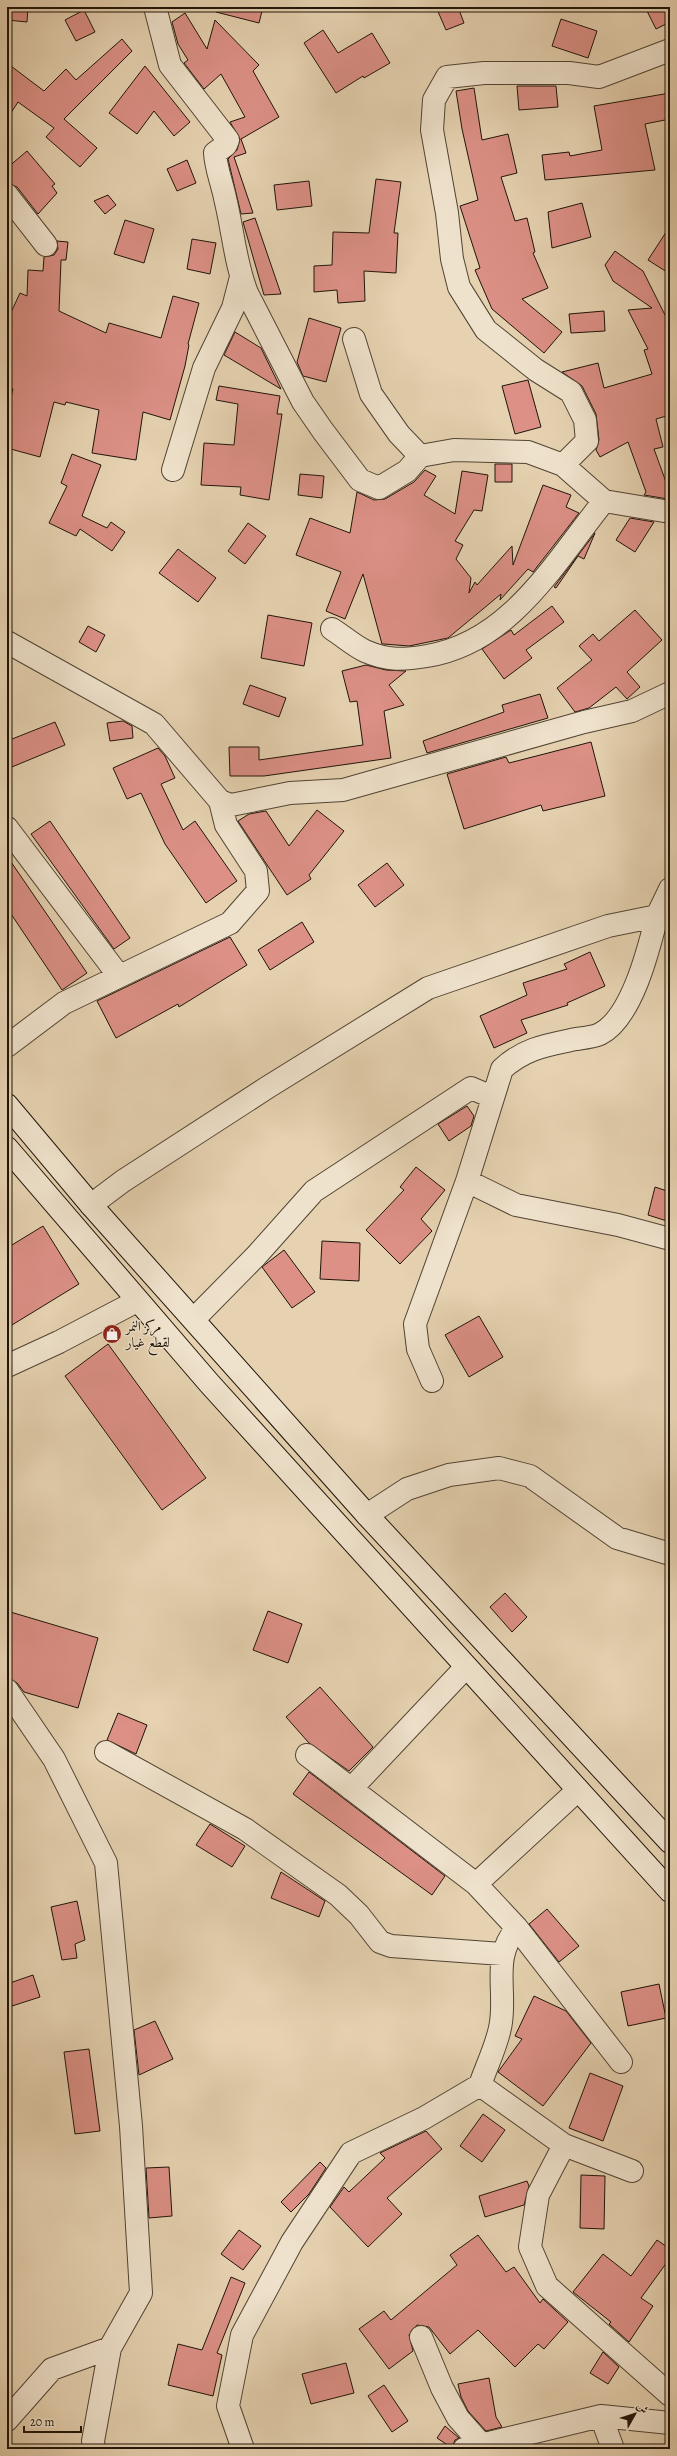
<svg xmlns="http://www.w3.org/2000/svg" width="677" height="2456" viewBox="0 0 677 2456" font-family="Alegreya,Amiri,serif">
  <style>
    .building { fill: #dc9086; stroke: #1f1409 }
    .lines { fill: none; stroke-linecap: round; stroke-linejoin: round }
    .street-casing { stroke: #514433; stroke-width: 24 }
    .secondary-casing { stroke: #1f1409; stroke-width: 24 }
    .street { stroke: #efe2cc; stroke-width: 22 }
    .secondary { stroke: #efe2cc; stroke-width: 22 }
    .labels { text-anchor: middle; stroke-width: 3; stroke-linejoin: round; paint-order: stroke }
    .poi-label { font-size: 14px; fill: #1f1409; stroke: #efe2cc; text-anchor: start }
  </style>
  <rect width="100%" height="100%" fill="#e6d2b1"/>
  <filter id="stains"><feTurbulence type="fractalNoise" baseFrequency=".005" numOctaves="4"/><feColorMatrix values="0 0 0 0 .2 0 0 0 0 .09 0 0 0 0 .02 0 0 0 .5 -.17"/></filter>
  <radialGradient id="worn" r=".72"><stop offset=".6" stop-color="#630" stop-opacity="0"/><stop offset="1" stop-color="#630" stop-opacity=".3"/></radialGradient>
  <path class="building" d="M 7,7 L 28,7 L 27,22 L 7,20 Z
    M 217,7 L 263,7 L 259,23 L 216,12 Z
    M 436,7 L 458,7 L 464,23 L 446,30 Z
    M 645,7 L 670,7 L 670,22 L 656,29 Z
    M 84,10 L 95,32 L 76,41 L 65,20 Z
    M 185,13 L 207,49 L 215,20 L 259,65 L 253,71 L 279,117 L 241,139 L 246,153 L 234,157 L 253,213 L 241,214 L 228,159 L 237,150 L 240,139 L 230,122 L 245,117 L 221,74 L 204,89 L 184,63 L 188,60 L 178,44 L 172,22 Z
    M 561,19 L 597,31 L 588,58 L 552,46 Z
    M 323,30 L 338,53 L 372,33 L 390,63 L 364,78 L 363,76 L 336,93 L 304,43 Z
    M 122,39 L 132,51 L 64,119 L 97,148 L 80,167 L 46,137 L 54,128 L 18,102 L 7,119 L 7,63 L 44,91 L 66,69 L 76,80 Z
    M 145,66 L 190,122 L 174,136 L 154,111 L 137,134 L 109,113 Z
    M 517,86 L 556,86 L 558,107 L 519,110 Z
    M 474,88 L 482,140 L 508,134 L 517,173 L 501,177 L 515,221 L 527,218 L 535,252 L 533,253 L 548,288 L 522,299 L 562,332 L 544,353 L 492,309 L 475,270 L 480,268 L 460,206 L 478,200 L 462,129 L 456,91 Z
    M 670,93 L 670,119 L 645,124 L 655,170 L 545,180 L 542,155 L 569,152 L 570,156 L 602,150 L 594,106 Z
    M 27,151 L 55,184 L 52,186 L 57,193 L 38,214 L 17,187 L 7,183 L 7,168 Z
    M 187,160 L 196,183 L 177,191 L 167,169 Z
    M 376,179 L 401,182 L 394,233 L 398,233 L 396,273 L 364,271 L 365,301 L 338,303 L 337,290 L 314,292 L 314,266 L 332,265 L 333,232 L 369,233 Z
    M 309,181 L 312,206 L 277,210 L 274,185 Z
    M 108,195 L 116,205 L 105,214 L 94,201 Z
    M 582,203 L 591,237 L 552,248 L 548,212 Z
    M 255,218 L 281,294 L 264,295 L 243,222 Z
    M 125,220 L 154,229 L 144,263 L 114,254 Z
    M 670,226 L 670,274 L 648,260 Z
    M 192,239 L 216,243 L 210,274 L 187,269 Z
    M 57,241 L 68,242 L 66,260 L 61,260 L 59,311 L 106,333 L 109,323 L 161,338 L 173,296 L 199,303 L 188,344 L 189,345 L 185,366 L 170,420 L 143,412 L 136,460 L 92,453 L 99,410 L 66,402 L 65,405 L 54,402 L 40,457 L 7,448 L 7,412 L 13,389 L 7,388 L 7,340 L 12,324 L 7,321 L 20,293 L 27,296 L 28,270 L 43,271 L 44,257 L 54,255 L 58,249 Z
    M 615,251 L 643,271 L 670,325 L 670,415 L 656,419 L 663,447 L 654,449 L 670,493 L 668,499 L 644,495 L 646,492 L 628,442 L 600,457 L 596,450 L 599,440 L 596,414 L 582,386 L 562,372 L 598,363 L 604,388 L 652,374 L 644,350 L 648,349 L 628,310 L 652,308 L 613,281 L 605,265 Z
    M 604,311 L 605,331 L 571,333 L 569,314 Z
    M 309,318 L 341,328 L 326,382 L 303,376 L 297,362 Z
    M 235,332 L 261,348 L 281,389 L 224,355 Z
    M 528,380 L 541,427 L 515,434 L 502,386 Z
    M 219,386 L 280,396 L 277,414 L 282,414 L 269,500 L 240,495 L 241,487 L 201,485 L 204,443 L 234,445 L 238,404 L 216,400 Z
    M 72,454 L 101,465 L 82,516 L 107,528 L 111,522 L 125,532 L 112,551 L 80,529 L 76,536 L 49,523 L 67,486 L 61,483 Z
    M 495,464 L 512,464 L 512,482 L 495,482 Z
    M 425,470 L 436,476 L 424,495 L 455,514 L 462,471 L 488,475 L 482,511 L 474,510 L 455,541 L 463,545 L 456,559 L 471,578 L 469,593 L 475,582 L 477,585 L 512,546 L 513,565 L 543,485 L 571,495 L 566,507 L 579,513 L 533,572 L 528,569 L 500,600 L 501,594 L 448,638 L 409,646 L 384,644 L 382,644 L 363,574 L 345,619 L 326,611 L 341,572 L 296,555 L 310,518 L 350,533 L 357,492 L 374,500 L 385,499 L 414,482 Z
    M 300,474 L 324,476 L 322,498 L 298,495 Z
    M 630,518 L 654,522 L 635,552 L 616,540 Z
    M 248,523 L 266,536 L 245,564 L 228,551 Z
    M 595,533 L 584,559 L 578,556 L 556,588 L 554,587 Z
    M 178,549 L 216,578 L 198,602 L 159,573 Z
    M 552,606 L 564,622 L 526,650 L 532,658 L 504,679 L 482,649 L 511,630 L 514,635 Z
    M 635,610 L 662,640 L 627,672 L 640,687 L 627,699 L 616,687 L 589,708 L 575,712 L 557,688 L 592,660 L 579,646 L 593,634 L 599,641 Z
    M 268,615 L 312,623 L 304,666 L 261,658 Z
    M 88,626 L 105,635 L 96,652 L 79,642 Z
    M 366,665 L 386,670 L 406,671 L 389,685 L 404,705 L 384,711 L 391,758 L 264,776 L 230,776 L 229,747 L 259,747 L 259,760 L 363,745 L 357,701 L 350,702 L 342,671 Z
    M 250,685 L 286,698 L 279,717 L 243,704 Z
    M 540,694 L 548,718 L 427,753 L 423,741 L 504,712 L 502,705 Z
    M 123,721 L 132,726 L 133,738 L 110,741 L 107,723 Z
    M 55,722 L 65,745 L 7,769 L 7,741 Z
    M 591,742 L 605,796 L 543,811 L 541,805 L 464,829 L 447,774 L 506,757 L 509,763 Z
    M 158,748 L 165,756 L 175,778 L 161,784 L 183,830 L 195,821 L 237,881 L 206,903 L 165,844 L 141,793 L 127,799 L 113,768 Z
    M 317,810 L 344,831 L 309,875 L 311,879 L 287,895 L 238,821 L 249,814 L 266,811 L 289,846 Z
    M 50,821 L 130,938 L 114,949 L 31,834 Z
    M 7,856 L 87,973 L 62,990 L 7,908 Z
    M 387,863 L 404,885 L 375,907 L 358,885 Z
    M 302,922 L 314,942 L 270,970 L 258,950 Z
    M 230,937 L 247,965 L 179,1007 L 178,1004 L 116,1038 L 97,1001 Z
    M 590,952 L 605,986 L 567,1003 L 568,1005 L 521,1020 L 527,1033 L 494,1048 L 480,1016 L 527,995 L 523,983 L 567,969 L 564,964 Z
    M 467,1106 L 474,1116 L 471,1126 L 449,1141 L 438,1124 Z
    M 416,1167 L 445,1190 L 421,1219 L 432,1231 L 400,1264 L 366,1230 L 404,1190 L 400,1187 Z
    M 655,1187 L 670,1192 L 670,1222 L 648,1215 Z
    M 43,1226 L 79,1284 L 7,1328 L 7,1248 Z
    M 322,1241 L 360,1243 L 359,1281 L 320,1279 Z
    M 284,1250 L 315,1292 L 292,1308 L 262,1267 Z
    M 479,1316 L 503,1357 L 469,1377 L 445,1335 Z
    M 108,1344 L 206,1478 L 162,1510 L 65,1376 Z
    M 505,1593 L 527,1617 L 512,1632 L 490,1607 Z
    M 7,1611 L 98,1638 L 78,1708 L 24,1692 L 17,1683 L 7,1678 Z
    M 268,1611 L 302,1624 L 288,1663 L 253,1650 Z
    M 320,1687 L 373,1747 L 349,1771 L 309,1743 L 286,1717 Z
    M 118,1713 L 147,1725 L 136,1754 L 107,1740 Z
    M 309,1772 L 445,1876 L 432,1895 L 293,1794 Z
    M 210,1824 L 245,1846 L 232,1867 L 196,1845 Z
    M 281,1872 L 325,1901 L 319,1917 L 271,1898 Z
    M 77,1901 L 85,1940 L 75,1944 L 77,1958 L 62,1960 L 51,1907 Z
    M 547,1909 L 579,1946 L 559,1962 L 529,1924 Z
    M 33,1975 L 40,1997 L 12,2006 L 7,1984 Z
    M 659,1984 L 666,2018 L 628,2026 L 621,1992 Z
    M 534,1996 L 566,2011 L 591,2043 L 543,2106 L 498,2072 L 522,2039 L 515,2036 Z
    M 155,2021 L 173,2059 L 139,2075 L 134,2030 Z
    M 89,2049 L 100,2131 L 75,2134 L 64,2052 Z
    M 590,2073 L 623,2086 L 603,2141 L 569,2128 Z
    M 483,2114 L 505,2130 L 482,2162 L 460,2146 Z
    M 426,2131 L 442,2149 L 387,2198 L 402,2214 L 368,2247 L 330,2207 L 344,2187 L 349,2192 L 385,2158 L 380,2153 Z
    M 320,2162 L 326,2168 L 309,2194 L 291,2212 L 281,2202 Z
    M 169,2167 L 172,2216 L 149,2218 L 146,2168 Z
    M 581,2175 L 605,2176 L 604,2229 L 580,2228 Z
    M 527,2181 L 529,2186 L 524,2205 L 485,2217 L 479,2196 Z
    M 239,2230 L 261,2246 L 243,2270 L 221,2254 Z
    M 478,2235 L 506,2272 L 514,2267 L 540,2303 L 543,2299 L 568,2322 L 544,2349 L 538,2344 L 515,2367 L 478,2330 L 450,2354 L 429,2327 L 417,2325 L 409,2335 L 413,2351 L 389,2369 L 359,2329 L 384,2311 L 391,2320 L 457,2265 L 450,2255 Z
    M 657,2240 L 670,2249 L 670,2258 L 641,2298 L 653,2306 L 629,2342 L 609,2324 L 611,2322 L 573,2292 L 603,2254 L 631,2276 Z
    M 231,2277 L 245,2283 L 217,2353 L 222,2355 L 213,2396 L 168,2385 L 178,2344 L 202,2350 Z
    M 603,2352 L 619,2367 L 608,2384 L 590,2373 Z
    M 346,2363 L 354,2393 L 311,2404 L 302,2374 Z
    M 489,2378 L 496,2417 L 502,2427 L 486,2431 L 468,2411 L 461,2397 L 458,2384 Z
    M 384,2385 L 408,2421 L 392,2432 L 368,2396 Z
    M 445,2426 L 459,2438 L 455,2440 L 452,2448 L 437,2438 Z"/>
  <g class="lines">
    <defs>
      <path id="street" d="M 155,7 L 170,65 L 228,140 L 226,145 L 215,153 C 216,169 222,183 225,198 C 233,230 235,263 247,293 L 303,402 L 323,431 L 360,480 L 379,488 L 407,471 L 420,456 L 454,450 L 528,452 L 563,465 L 604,501 L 670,512
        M 7,195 L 46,245
        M 354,339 L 371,394 L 399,434 L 420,456
        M 563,465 L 587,441 L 585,420 L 571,392 L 536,370 L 486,330 L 459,287 L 452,259 L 447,213 L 432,130 L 434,100 L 447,77 L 484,73 L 569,73 L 599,77 L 670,50
        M 173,470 L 204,368 L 233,308 L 241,277
        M 332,629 C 343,636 354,646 365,651 C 388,661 403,660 427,656 C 510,643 555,562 604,501
        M 7,642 L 154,724 L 220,801 L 231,805 L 290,793 L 343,790 L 584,722 L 632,711 L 670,693
        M 7,828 L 119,976
        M 7,1046 L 64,1003 L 230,923 L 258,891 L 256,871 L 226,825 L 220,801
        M 467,1181 L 516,1205 L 618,1225 L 670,1239
        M 91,1205 L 123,1181 L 268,1087 L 428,988 L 608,926 L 657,916 L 670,889
        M 194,1319 L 256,1256 L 314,1191 L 471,1088 L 492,1097
        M 7,1366 L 59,1342 L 137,1301
        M 432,1381 L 418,1349 L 415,1324 L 467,1181 L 502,1069 C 525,1048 547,1045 576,1039 C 584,1038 594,1037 600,1034 C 632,1018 649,948 657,916
        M 367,1515 L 407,1489 L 449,1475 L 499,1468 L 530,1476 L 617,1538 L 670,1554
        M 7,1690 L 54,1759 L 106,1863 L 131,2126 L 141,2293 L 110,2348 L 93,2441 L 94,2449
        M 106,1752 L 245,1829 L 338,1895 L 359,1915 L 380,1942 L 391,1946 L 502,1954
        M 307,1755 L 476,1884 L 517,1928 L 621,2062
        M 351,1789 L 466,1667
        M 476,1884 L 578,1790
        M 480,2085 L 564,2145 L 632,2171
        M 564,2145 L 538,2195 L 530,2247 L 547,2286 L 670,2395
        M 421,2337 L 442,2388 L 458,2418 L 482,2445
        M 601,2416 L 613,2449
        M 7,2420 L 52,2369 L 110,2348
        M 243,2449 L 228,2406 L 242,2335 L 292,2242 L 351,2153 L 424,2118 L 480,2085 C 486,2067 499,2041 501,2022 C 506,1987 492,1957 517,1928
        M 464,2449 L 601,2416 L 670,2423"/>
      <path id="secondary" d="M 7,1105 L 91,1205 L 367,1515 L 670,1842
        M 7,1148 L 209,1383 L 670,1891"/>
    </defs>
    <use href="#street" class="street-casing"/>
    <use href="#secondary" class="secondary-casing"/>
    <use href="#street" class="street"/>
    <use href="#secondary" class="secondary"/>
  </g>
  <defs>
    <symbol id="shop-disc" viewBox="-11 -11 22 22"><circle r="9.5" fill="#8f2418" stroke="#efe2cc"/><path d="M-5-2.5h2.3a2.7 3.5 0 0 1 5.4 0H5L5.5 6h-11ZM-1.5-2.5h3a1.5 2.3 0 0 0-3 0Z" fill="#fff"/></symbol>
  </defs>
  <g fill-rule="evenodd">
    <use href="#shop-disc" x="101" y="1323" width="22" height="22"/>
  </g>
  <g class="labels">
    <g class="poi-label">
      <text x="126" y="1331">مركز النمر<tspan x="126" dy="16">لقطع غيار</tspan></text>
    </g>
  </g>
  <rect width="677" height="2456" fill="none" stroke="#e6d2b1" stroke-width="24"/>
  <rect x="8" y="8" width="661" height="2440" fill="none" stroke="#1f1409" stroke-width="2"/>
  <rect x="12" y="12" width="653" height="2432" fill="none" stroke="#1f1409"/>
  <g transform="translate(635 2414) rotate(51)" stroke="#efe2cc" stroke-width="3" paint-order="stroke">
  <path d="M0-3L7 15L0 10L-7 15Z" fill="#1f1409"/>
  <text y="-6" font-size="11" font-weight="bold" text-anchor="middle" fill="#1f1409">ش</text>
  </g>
  <path d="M24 2426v6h57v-6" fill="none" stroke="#1f1409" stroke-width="2"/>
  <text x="30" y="2426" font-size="12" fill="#1f1409" stroke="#efe2cc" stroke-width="3" paint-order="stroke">20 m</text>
  <rect width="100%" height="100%" filter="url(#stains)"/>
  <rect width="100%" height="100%" fill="url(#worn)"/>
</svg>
